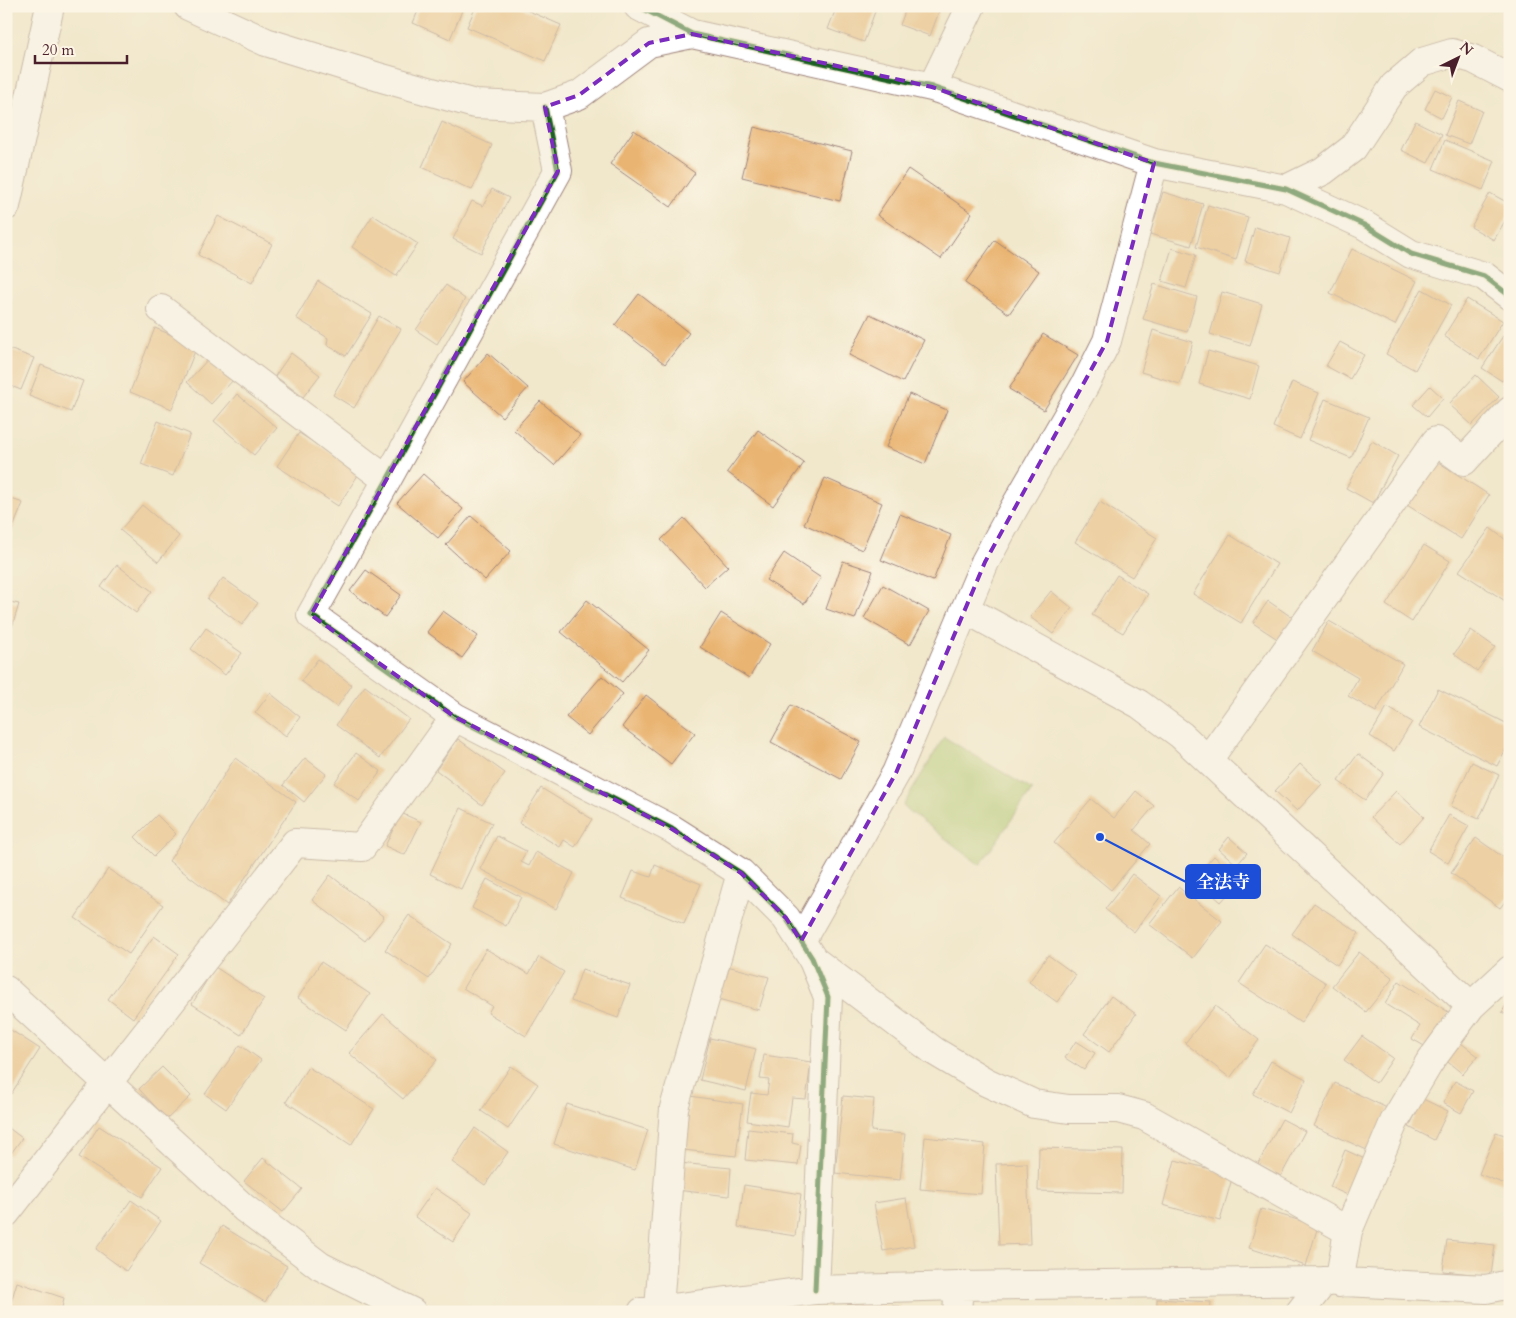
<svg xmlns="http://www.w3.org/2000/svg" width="1516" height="1318" viewBox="0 0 1516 1318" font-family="Cardo,'Noto Serif JP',serif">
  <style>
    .green { fill: #a9c66c; stroke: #7a724c }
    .building { fill: #e9b471 }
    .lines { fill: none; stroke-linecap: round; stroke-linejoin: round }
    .minor-casing { stroke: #9e847c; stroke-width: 30 }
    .minor { stroke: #fff; stroke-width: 28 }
    .cycleway-casing { stroke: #fcf5e5; stroke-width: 8 }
    .cycleway { stroke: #1b5e20; stroke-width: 5 }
    .marked { fill: none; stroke: #7b2cbf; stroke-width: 4; stroke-dasharray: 10 6; stroke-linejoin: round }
    .leader { fill: none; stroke: #1d4ed8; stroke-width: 2 }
    .callout-dot { fill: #1d4ed8; stroke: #fcf5e5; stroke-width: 2 }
    .callout { fill: #1d4ed8; stroke: #1d4ed8; stroke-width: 2 }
    .callout-label { font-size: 18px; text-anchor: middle; font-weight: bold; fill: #fff }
  </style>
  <rect width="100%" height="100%" fill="#fcf5e5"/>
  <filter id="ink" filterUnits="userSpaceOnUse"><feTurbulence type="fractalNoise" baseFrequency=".02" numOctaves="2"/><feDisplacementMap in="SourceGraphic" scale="10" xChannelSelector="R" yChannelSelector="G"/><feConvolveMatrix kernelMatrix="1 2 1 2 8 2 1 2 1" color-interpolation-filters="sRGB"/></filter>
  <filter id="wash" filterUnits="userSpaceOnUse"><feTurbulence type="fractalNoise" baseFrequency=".0096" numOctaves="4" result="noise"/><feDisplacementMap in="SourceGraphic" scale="20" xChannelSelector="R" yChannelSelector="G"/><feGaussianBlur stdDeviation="1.12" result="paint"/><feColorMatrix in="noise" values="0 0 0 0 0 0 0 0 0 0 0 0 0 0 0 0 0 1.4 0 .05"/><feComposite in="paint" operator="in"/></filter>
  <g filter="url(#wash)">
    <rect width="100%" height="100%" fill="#f1e8cc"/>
    <path class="green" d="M 944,737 L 1032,790 L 980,865 L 903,806 Z"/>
    <g id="blocks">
      <path class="building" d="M 420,6 L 464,6 L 450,39 L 413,23 Z
        M 476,6 L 517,6 L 561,25 L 545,61 L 467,27 Z
        M 837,6 L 877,6 L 864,42 L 828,29 Z
        M 907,6 L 941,6 L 930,36 L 900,25 Z
        M 1435,89 L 1452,97 L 1442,118 L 1425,109 Z
        M 1459,101 L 1482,111 L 1469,144 L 1445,135 Z
        M 1415,121 L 1442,134 L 1428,163 L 1401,150 Z
        M 442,122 L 492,145 L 472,190 L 422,167 Z
        M 754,127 L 852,151 L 840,201 L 742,177 Z
        M 634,130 L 695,173 L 671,207 L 610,164 Z
        M 1445,140 L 1495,161 L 1483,190 L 1433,169 Z
        M 908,169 L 972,213 L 941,259 L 877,215 Z
        M 492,189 L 509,198 L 481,253 L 453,239 L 472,201 L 483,206 Z
        M 1163,192 L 1203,204 L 1191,246 L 1150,234 Z
        M 1490,193 L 1510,204 L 1510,212 L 1494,240 L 1471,227 Z
        M 1208,205 L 1248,217 L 1236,260 L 1196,247 Z
        M 373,215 L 418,244 L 396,276 L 352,247 Z
        M 218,216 L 272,244 L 252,283 L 198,255 Z
        M 1255,227 L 1290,238 L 1280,272 L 1245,261 Z
        M 995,240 L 1039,271 L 1009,314 L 965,283 Z
        M 1172,248 L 1196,255 L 1186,288 L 1162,281 Z
        M 1352,249 L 1417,281 L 1395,325 L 1330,293 Z
        M 318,281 L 372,314 L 346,356 L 327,345 L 328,338 L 296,318 Z
        M 1154,284 L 1197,297 L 1187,332 L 1143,319 Z
        M 446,285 L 465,299 L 437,344 L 416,330 Z
        M 1422,289 L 1451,305 L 1415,370 L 1386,354 Z
        M 1222,292 L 1262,304 L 1250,346 L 1210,334 Z
        M 639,294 L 689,333 L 665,364 L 615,325 Z
        M 1467,299 L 1503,321 L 1479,359 L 1444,336 Z
        M 870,314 L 924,340 L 903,382 L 849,355 Z
        M 379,316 L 401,329 L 354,408 L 333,395 Z
        M 155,328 L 197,346 L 172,409 L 130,392 Z
        M 1153,330 L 1193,342 L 1180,384 L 1141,372 Z
        M 1043,334 L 1078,355 L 1044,410 L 1009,389 Z
        M 1503,336 L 1510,340 L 1510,369 L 1502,381 L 1482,368 Z
        M 1340,342 L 1364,355 L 1350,379 L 1326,366 Z
        M 6,348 L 34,358 L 21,390 L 6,384 Z
        M 1208,351 L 1259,366 L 1250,399 L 1199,384 Z
        M 291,353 L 320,375 L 303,397 L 275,376 Z
        M 488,353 L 528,388 L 502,417 L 463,382 Z
        M 211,356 L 235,378 L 211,404 L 187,382 Z
        M 41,365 L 83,381 L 71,412 L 29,396 Z
        M 1476,375 L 1499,397 L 1472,425 L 1449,404 Z
        M 1292,382 L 1319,393 L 1300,439 L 1273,427 Z
        M 1430,386 L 1443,398 L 1427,417 L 1413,405 Z
        M 237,394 L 277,428 L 254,455 L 214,421 Z
        M 909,394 L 947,410 L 925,464 L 886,447 Z
        M 1325,399 L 1369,417 L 1351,458 L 1308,440 Z
        M 540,401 L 580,435 L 554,465 L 514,430 Z
        M 158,421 L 190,434 L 173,476 L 141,464 Z
        M 758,430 L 804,463 L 773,506 L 727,472 Z
        M 299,433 L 360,472 L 338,506 L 277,466 Z
        M 1372,441 L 1398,456 L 1373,503 L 1346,488 Z
        M 1435,460 L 1489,495 L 1461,539 L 1407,505 Z
        M 423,474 L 463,509 L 438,538 L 397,503 Z
        M 825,478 L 882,503 L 862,550 L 804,524 Z
        M 6,497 L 23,503 L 10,535 L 6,533 Z
        M 1100,502 L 1157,538 L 1132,577 L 1075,542 Z
        M 142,505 L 179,536 L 158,562 L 120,530 Z
        M 900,514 L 951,535 L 933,581 L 881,560 Z
        M 471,516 L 511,551 L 485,580 L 446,545 Z
        M 684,518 L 728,566 L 705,587 L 661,540 Z
        M 1490,528 L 1510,543 L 1510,604 L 1459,571 Z
        M 1230,535 L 1277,564 L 1241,623 L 1193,594 Z
        M 1424,545 L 1450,561 L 1412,622 L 1386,605 Z
        M 784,553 L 821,578 L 804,604 L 766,580 Z
        M 843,561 L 873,571 L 855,619 L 826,609 Z
        M 117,565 L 152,591 L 136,613 L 101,587 Z
        M 366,570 L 401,595 L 385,617 L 350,591 Z
        M 1117,575 L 1148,594 L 1123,633 L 1092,615 Z
        M 223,578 L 258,603 L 242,625 L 207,599 Z
        M 883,585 L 929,611 L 910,645 L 864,618 Z
        M 1051,591 L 1072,608 L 1053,634 L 1030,617 Z
        M 587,600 L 649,650 L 622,682 L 561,632 Z
        M 6,601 L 19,604 L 8,640 L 6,640 Z
        M 1268,601 L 1293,618 L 1279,640 L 1253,623 Z
        M 443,611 L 478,636 L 462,658 L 427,632 Z
        M 721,613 L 770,644 L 749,678 L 700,647 Z
        M 1329,621 L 1403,664 L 1376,712 L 1348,696 L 1358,678 L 1312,651 Z
        M 206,628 L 242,653 L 225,675 L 191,649 Z
        M 1471,630 L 1495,647 L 1477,671 L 1454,654 Z
        M 318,659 L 352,685 L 337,707 L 301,681 Z
        M 602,676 L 623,694 L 588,735 L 566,717 Z
        M 365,686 L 409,719 L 380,758 L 336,725 Z
        M 1438,689 L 1510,725 L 1510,741 L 1497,766 L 1419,727 Z
        M 270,693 L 300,717 L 286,736 L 255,713 Z
        M 646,695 L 695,733 L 671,764 L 622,727 Z
        M 791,705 L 861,742 L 841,779 L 771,742 Z
        M 1387,707 L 1412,722 L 1394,751 L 1370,736 Z
        M 458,739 L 505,773 L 482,805 L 436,770 Z
        M 356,753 L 381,771 L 359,801 L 334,783 Z
        M 1358,754 L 1384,773 L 1365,800 L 1338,781 Z
        M 235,758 L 296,802 L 227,905 L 169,861 Z
        M 305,758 L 326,774 L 304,802 L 283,785 Z
        M 1472,762 L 1499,775 L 1479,819 L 1451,806 Z
        M 1300,764 L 1322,784 L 1297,811 L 1275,791 Z
        M 541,788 L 592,819 L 575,847 L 564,840 L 560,847 L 519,823 Z
        M 1136,791 L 1154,806 L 1134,830 L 1150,844 L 1111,890 L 1054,843 L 1091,799 L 1114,818 Z
        M 1396,791 L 1424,817 L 1400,844 L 1371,817 Z
        M 461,808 L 492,823 L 461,889 L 430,874 Z
        M 401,813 L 421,822 L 405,855 L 385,846 Z
        M 157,815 L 176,834 L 154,856 L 135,837 Z
        M 1449,815 L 1469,826 L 1448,863 L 1428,851 Z
        M 497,836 L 526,851 L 521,862 L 529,866 L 536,852 L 574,873 L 556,909 L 480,869 Z
        M 1229,837 L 1247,853 L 1237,865 L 1219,849 Z
        M 1476,838 L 1510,862 L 1510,895 L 1500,908 L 1451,873 Z
        M 1214,856 L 1241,880 L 1221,902 L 1194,878 Z
        M 655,865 L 701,884 L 684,924 L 622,898 L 633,871 L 651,877 Z
        M 108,869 L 163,905 L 129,954 L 75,918 Z
        M 1132,874 L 1161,896 L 1134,932 L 1105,909 Z
        M 330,875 L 384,917 L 365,941 L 312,900 Z
        M 487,879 L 521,897 L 506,926 L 472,908 Z
        M 1178,887 L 1222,921 L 1193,958 L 1149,924 Z
        M 1314,903 L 1359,933 L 1337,965 L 1292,934 Z
        M 409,915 L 452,944 L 429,979 L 385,950 Z
        M 154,936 L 179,954 L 133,1018 L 108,999 Z
        M 1265,944 L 1326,983 L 1301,1023 L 1239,983 Z
        M 486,949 L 529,974 L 539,957 L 564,972 L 526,1036 L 488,1013 L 492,1006 L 463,988 Z
        M 1359,952 L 1393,978 L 1366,1012 L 1332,986 Z
        M 1048,955 L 1076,975 L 1057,1002 L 1029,982 Z
        M 321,962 L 370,994 L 346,1030 L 298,998 Z
        M 727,966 L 769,977 L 759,1010 L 718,999 Z
        M 215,967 L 264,999 L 241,1035 L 192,1004 Z
        M 582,969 L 630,985 L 618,1018 L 571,1001 Z
        M 1399,981 L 1450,1013 L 1428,1048 L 1412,1039 L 1420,1026 L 1385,1004 Z
        M 1111,996 L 1136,1014 L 1109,1052 L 1084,1034 Z
        M 1510,999 L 1510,1017 L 1502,1012 Z
        M 1215,1006 L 1259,1040 L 1230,1078 L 1185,1043 Z
        M 383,1014 L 437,1060 L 403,1099 L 349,1053 Z
        M 6,1027 L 40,1049 L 11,1094 L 6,1091 Z
        M 1362,1036 L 1393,1058 L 1376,1083 L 1344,1060 Z
        M 710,1038 L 756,1049 L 746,1091 L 700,1080 Z
        M 1457,1040 L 1478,1056 L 1463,1074 L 1444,1059 Z
        M 1076,1041 L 1095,1053 L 1084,1070 L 1065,1058 Z
        M 240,1045 L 261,1060 L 226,1109 L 205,1094 Z
        M 764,1055 L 811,1062 L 806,1099 L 792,1098 L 788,1127 L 747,1121 L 751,1093 L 767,1095 L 769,1080 L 760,1079 Z
        M 1271,1061 L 1306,1079 L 1289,1113 L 1253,1094 Z
        M 511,1066 L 538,1084 L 508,1129 L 481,1111 Z
        M 162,1067 L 191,1096 L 167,1119 L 139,1089 Z
        M 308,1067 L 374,1109 L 351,1145 L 286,1102 Z
        M 1455,1081 L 1473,1091 L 1461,1113 L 1443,1103 Z
        M 1335,1083 L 1389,1109 L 1369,1151 L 1314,1126 Z
        M 690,1096 L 743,1104 L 736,1156 L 684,1150 Z
        M 843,1096 L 874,1099 L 871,1131 L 905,1134 L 900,1180 L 835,1173 Z
        M 1423,1099 L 1448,1111 L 1434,1140 L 1409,1127 Z
        M 567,1104 L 648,1130 L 635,1170 L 554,1144 Z
        M 1282,1119 L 1305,1131 L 1281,1176 L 1258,1164 Z
        M 6,1126 L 22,1138 L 10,1155 L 6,1153 Z
        M 99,1126 L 162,1167 L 142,1197 L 79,1157 Z
        M 475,1128 L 508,1152 L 485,1185 L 452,1162 Z
        M 748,1129 L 793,1134 L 792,1143 L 801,1145 L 798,1165 L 745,1160 Z
        M 1496,1132 L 1510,1137 L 1510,1171 L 1505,1184 L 1479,1174 Z
        M 925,1137 L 985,1144 L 981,1194 L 920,1189 Z
        M 1039,1148 L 1123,1150 L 1122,1193 L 1038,1191 Z
        M 1345,1150 L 1367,1160 L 1352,1197 L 1330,1187 Z
        M 263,1158 L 302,1189 L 283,1212 L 244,1181 Z
        M 1175,1160 L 1233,1175 L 1220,1221 L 1163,1205 Z
        M 679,1163 L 731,1168 L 729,1196 L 676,1190 Z
        M 1027,1163 L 1030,1244 L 999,1245 L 996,1164 Z
        M 744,1185 L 801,1194 L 795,1236 L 738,1227 Z
        M 435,1188 L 472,1213 L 453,1242 L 415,1217 Z
        M 906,1198 L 914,1246 L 883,1251 L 874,1203 Z
        M 131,1200 L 161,1221 L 126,1271 L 96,1249 Z
        M 1261,1209 L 1318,1226 L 1306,1266 L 1249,1248 Z
        M 222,1226 L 287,1266 L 265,1302 L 199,1263 Z
        M 1447,1240 L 1495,1245 L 1491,1276 L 1443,1271 Z
        M 17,1282 L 64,1298 L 61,1312 L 8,1312 Z
        M 1157,1299 L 1211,1302 L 1210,1312 L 1157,1312 Z
        M 854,1305 L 900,1306 L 900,1312 L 855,1312 Z"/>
    </g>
  </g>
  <g filter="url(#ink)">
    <use href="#blocks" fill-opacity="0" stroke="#9e847c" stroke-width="1"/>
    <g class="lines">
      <defs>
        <path id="minor" d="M 188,6 L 266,42 L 382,78 L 475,104 L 545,107 L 579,95 L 649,43 L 692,34
          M 638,6 L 692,34 L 932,87 L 1154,163 L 1286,189 L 1364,225 L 1411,254 L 1484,276 L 1510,296
          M 932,87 L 971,6
          M 545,107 L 558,171 L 387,480 L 311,615 L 455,717 L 672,829 L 741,873 L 786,918 L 812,958 L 828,997 L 815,1290
          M 1286,189 L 1323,171 L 1353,148 L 1394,86 L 1422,62 L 1452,53 L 1473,59 L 1510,78
          M 6,206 L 50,6
          M 161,309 L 387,480
          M 965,609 L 1139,704 L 1181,735 L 1471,1006
          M 1208,760 L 1436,441 L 1464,461 L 1510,411
          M 801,941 L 896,773 L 985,562 L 1013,510 L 1085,385 L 1107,341 L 1154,163
          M 812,959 L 934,1051 L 986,1082 L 1034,1104 L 1069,1109 L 1118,1109 L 1144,1116 L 1348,1231
          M 6,990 L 244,1208 L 320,1266 L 412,1312
          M 6,1213 L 295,843 L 362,847 L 455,717
          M 1339,1283 L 1348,1231 L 1394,1122 L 1429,1063 L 1471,1006 L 1510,970
          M 659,1309 L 674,1108 L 741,873
          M 642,1312 L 815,1290 L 959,1286 L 1324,1281 L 1486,1289 L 1510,1284
          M 957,1312 L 959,1286
          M 1300,1312 L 1324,1281"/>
      </defs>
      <use href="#minor" class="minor-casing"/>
      <use href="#minor" class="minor"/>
      <defs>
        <path id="cycleway" d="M 638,6 L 692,34 L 932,87 L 1154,163 L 1286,189 L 1364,225 L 1411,254 L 1484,276 L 1510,296
          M 545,107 L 558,171 L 387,480 L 311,615 L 455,717 L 672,829 L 741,873 L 786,918 L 812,958 L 828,997 L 815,1290"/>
      </defs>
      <use href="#cycleway" class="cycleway-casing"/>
      <use href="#cycleway" class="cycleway"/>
    </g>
  </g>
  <path d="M0 0H1516V1318H0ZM 692,34 L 932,87 L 1154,163 L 1107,341 L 985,562 L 896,773 L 801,941 L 786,918 L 741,873 L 672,829 L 455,717 L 311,615 L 558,171 L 545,107 L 579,95 L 649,43 Z" fill="#f1e8cc" fill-opacity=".55" fill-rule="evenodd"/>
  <path class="marked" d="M 692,34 L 932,87 L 1154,163 L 1107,341 L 985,562 L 896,773 L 801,941 L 786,918 L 741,873 L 672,829 L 455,717 L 311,615 L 558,171 L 545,107 L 579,95 L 649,43 Z"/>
  <path class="leader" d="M1100 837L1186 882"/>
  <circle class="callout-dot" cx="1100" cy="837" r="5"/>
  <rect class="callout" x="1186" y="865" width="74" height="33" rx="5"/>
  <g class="callout-label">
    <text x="1223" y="888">全法寺</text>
  </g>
  <rect width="1516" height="1318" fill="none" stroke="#fcf5e5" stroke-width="25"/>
  <g transform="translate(1458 58) rotate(42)" stroke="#fcf5e5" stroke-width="4" paint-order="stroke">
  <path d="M0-4L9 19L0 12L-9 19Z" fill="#4a1f2b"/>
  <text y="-8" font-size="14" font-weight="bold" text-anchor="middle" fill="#4a1f2b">N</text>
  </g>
  <path d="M35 55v8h92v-8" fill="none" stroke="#4a1f2b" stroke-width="2.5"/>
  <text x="42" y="55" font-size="15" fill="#4a1f2b" stroke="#fcf5e5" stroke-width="4" paint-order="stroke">20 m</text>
</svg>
